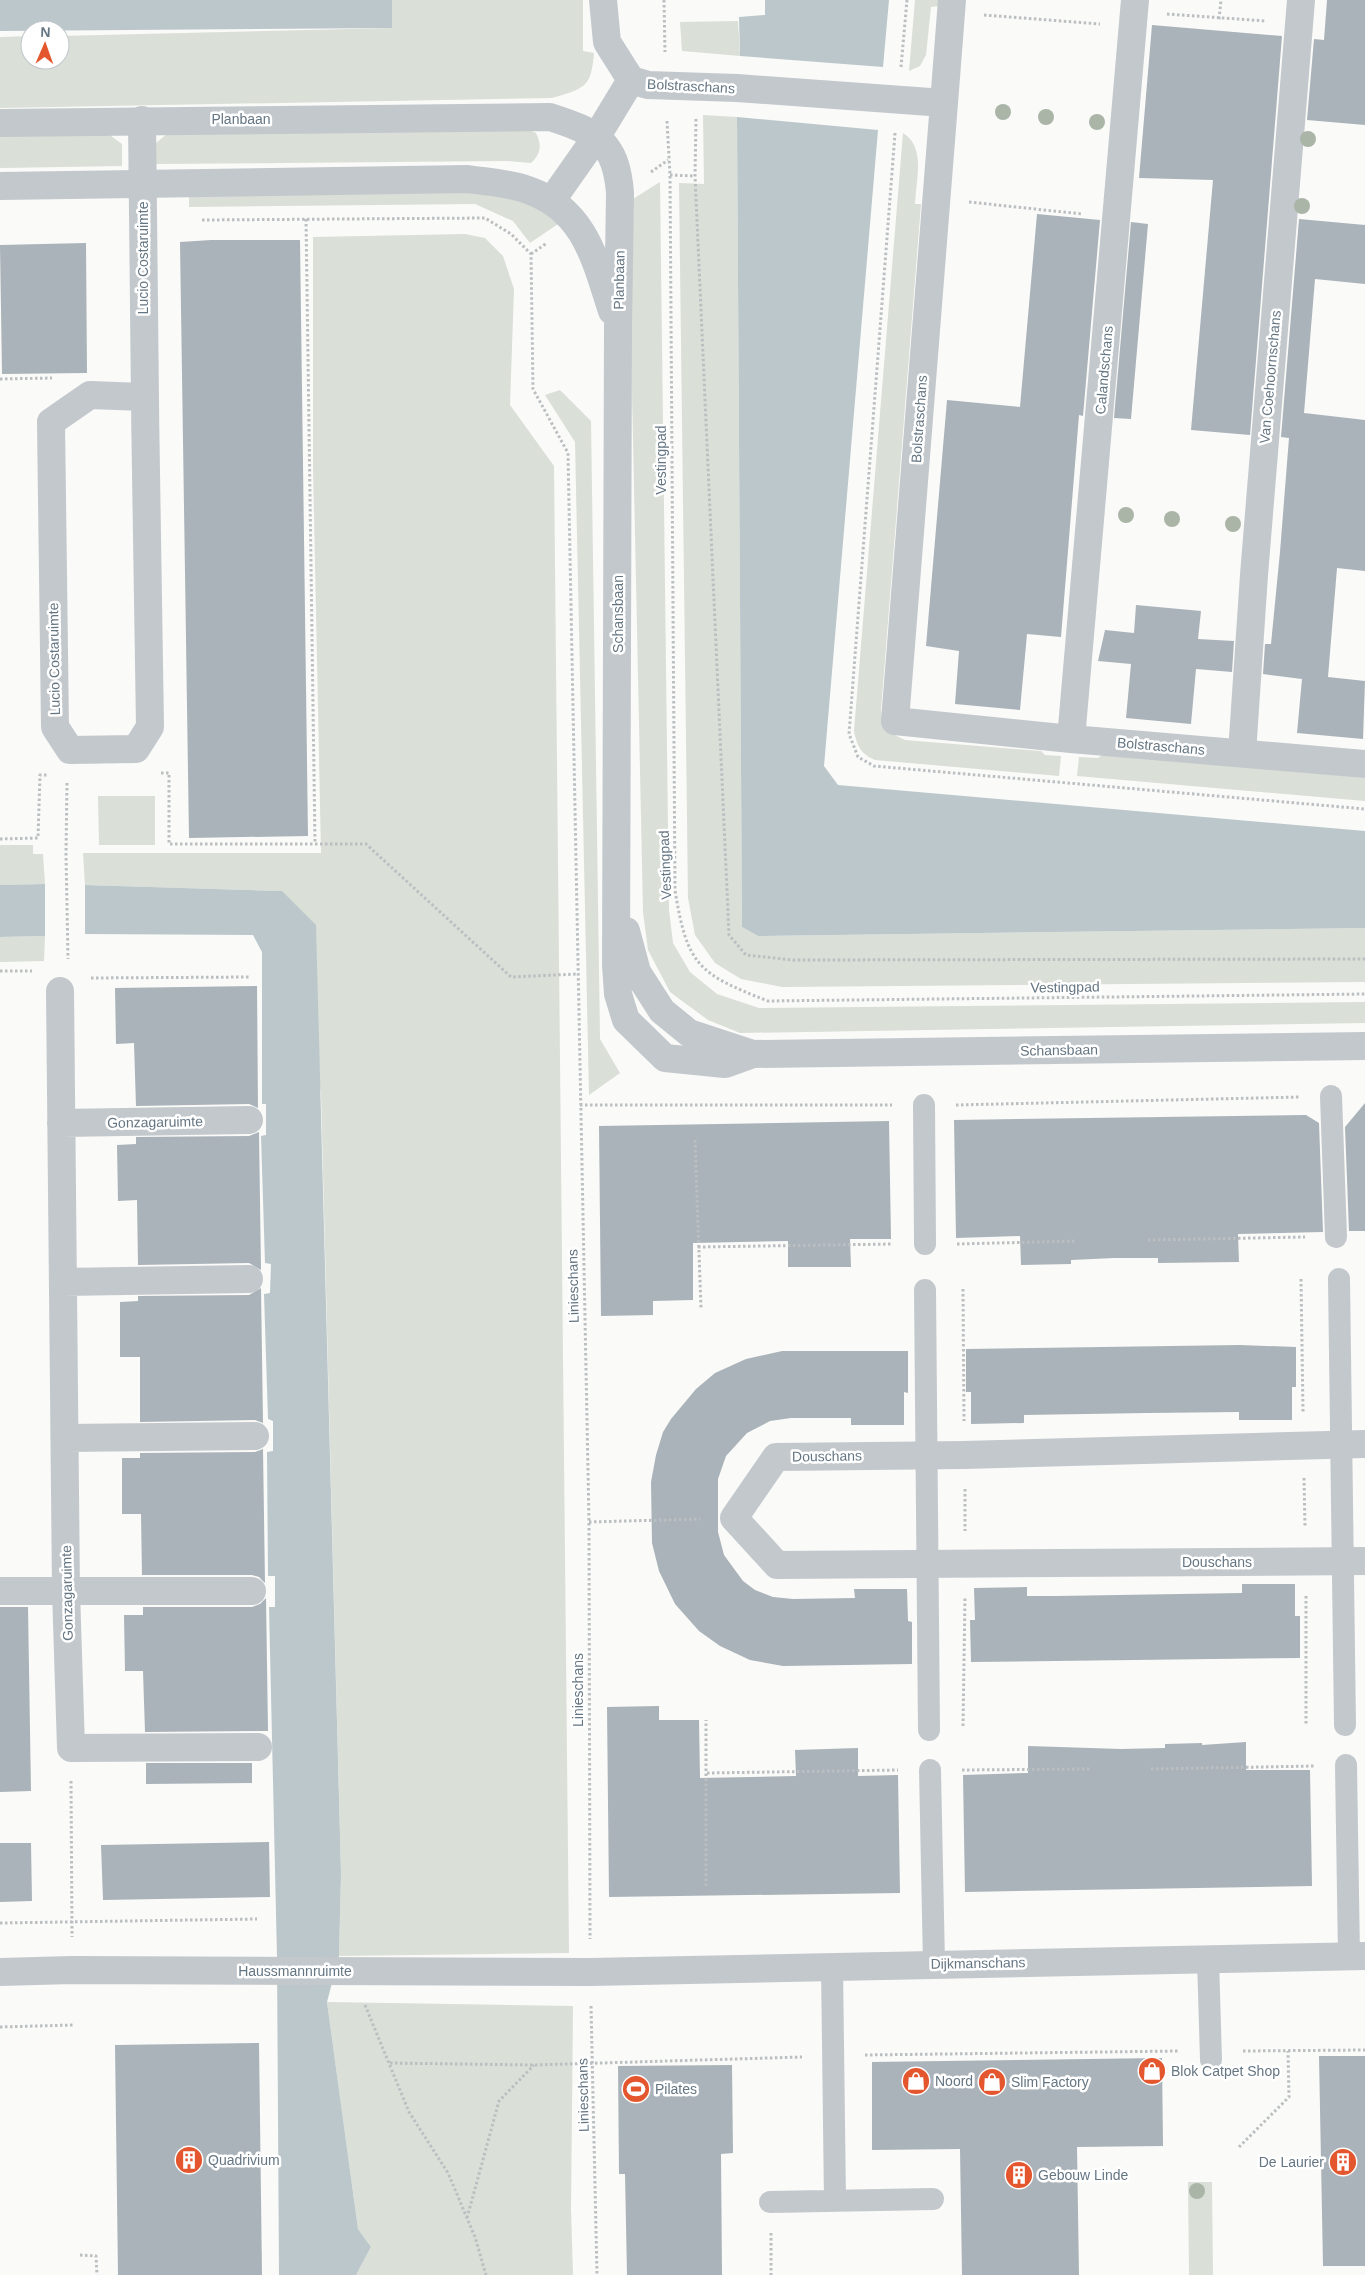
<svg xmlns="http://www.w3.org/2000/svg" width="1365" height="2275" viewBox="0 0 1365 2275" font-family="Helvetica,sans-serif">
  <style>
    .green { fill: #dadfd7 }
    .water { fill: #bbc7cb }
    .building { fill: #aab3b9 }
    .lines { fill: none; stroke-linecap: round; stroke-linejoin: round }
    .path { stroke: #bbbfc2; stroke-width: 3; stroke-dasharray: 2.5 2.5; stroke-linecap: butt }
    .service { stroke: #c3c8cc; stroke-width: 22 }
    .minor { stroke: #c3c8cc; stroke-width: 28 }
    .tertiary { stroke: #c3c8cc; stroke-width: 28 }
    .tree { fill: #aab4a7 }
    .labels { text-anchor: middle; stroke-width: 5; stroke-linejoin: round; paint-order: stroke }
    .street-label { font-size: 14px; fill: #657683; stroke: #fff }
    .poi-label { font-size: 14px; fill: #657683; stroke: #fff; text-anchor: start }
  </style>
  <rect width="100%" height="100%" fill="#fafaf8"/>
  <path class="green" d="M 392,0 L 583,0 L 583,51 L 594,53 C 591,88 585,88 552,98 L 0,108 L 0,37 L 30,36 L 30,60 L 60,60 L 60,36 L 392,28 Z
    M 915,0 L 941,0 L 940,6 L 931,7 L 926,55 L 920,66 L 909,71 Z
    M 738,21 L 740,56 L 682,51 L 680,22 Z
    M 703,115 L 737,117 L 742,927 L 758,936 L 1365,928 L 1365,982 L 782,987 L 741,979 L 715,963 L 695,935 L 688,898 L 679,183 L 704,184 Z
    M 522,127 L 536,133 C 542,145 541,154 531,163 L 507,161 L 156,164 L 156,143 L 168,133 Z
    M 107,133 L 122,144 L 122,166 L 0,168 L 0,135 Z
    M 903,133 C 926,147 916,179 915,204 L 921,204 L 881,710 C 883,729 889,732 905,740 L 1041,751 L 1045,755 L 1061,756 L 1059,776 L 875,760 C 861,754 857,746 854,731 Z
    M 660,182 L 669,910 L 673,943 L 690,972 L 717,994 L 759,1008 L 1365,1002 L 1365,1023 L 740,1033 L 708,1020 L 670,992 L 648,950 L 643,912 L 628,202 Z
    M 494,189 L 526,198 L 558,224 L 530,243 L 513,221 L 475,204 L 189,207 L 189,191 Z
    M 465,234 L 485,238 L 503,256 L 514,289 L 510,405 L 554,466 L 569,1953 L 339,1956 L 341,1874 L 321,1093 L 282,891 L 85,885 L 83,853 L 321,853 L 313,467 L 313,237 Z
    M 560,390 L 591,421 L 600,1039 L 620,1073 L 589,1095 L 575,442 L 545,395 Z
    M 1104,754 L 1365,778 L 1365,801 L 1077,776 L 1079,757 L 1098,758 Z
    M 98,796 L 155,796 L 155,845 L 99,845 Z
    M 0,845 L 33,845 L 33,854 L 43,854 L 45,884 L 0,885 Z
    M 45,936 L 44,961 L 0,962 L 0,937 Z
    M 327,2002 L 573,2006 L 571,2209 L 573,2275 L 356,2275 L 371,2247 L 358,2229 Z
    M 1188,2182 L 1212,2182 L 1213,2275 L 1189,2275 Z"/>
  <path class="water" d="M 0,0 L 392,0 L 392,28 L 0,31 Z
    M 765,0 L 889,0 L 883,67 L 740,56 L 739,17 L 765,15 Z
    M 737,117 L 878,130 L 824,766 L 838,785 L 1365,831 L 1365,928 L 758,936 L 742,927 Z
    M 45,884 L 45,936 L 0,937 L 0,885 Z
    M 85,885 L 282,891 L 316,925 L 341,1874 L 339,1956 L 327,2002 L 358,2229 L 371,2247 L 356,2275 L 279,2275 L 277,1957 L 269,1607 L 275,1607 L 275,1576 L 268,1576 L 267,1452 L 273,1451 L 273,1421 L 268,1419 L 264,1294 L 270,1293 L 271,1264 L 265,1263 L 261,1136 L 266,1135 L 266,1104 L 262,1104 L 262,952 L 253,935 L 85,934 Z"/>
  <path class="building" d="M 1327,0 L 1365,0 L 1365,125 L 1307,120 L 1314,39 L 1324,40 Z
    M 1152,25 L 1282,36 L 1250,435 L 1191,430 L 1213,180 L 1139,178 Z
    M 1037,214 L 1100,220 L 1083,416 L 1079,415 L 1061,637 L 1027,634 L 1020,710 L 955,704 L 959,651 L 926,646 L 947,400 L 1020,407 Z
    M 1299,219 L 1365,225 L 1365,284 L 1315,279 L 1304,413 L 1365,420 L 1365,571 L 1337,568 L 1328,677 L 1365,681 L 1363,739 L 1297,733 L 1302,679 L 1263,674 L 1265,644 L 1271,644 L 1280,552 L 1289,438 L 1281,437 Z
    M 1131,222 L 1148,224 L 1131,419 L 1114,418 Z
    M 211,240 L 300,240 L 308,836 L 189,838 L 180,242 Z
    M 86,243 L 87,373 L 2,374 L 0,245 Z
    M 1136,605 L 1201,611 L 1198,639 L 1234,641 L 1232,672 L 1196,669 L 1191,724 L 1126,718 L 1131,664 L 1098,661 L 1105,630 L 1134,633 Z
    M 257,986 L 258,1108 L 249,1104 L 136,1106 L 134,1043 L 116,1044 L 115,988 Z
    M 1365,1103 L 1365,1231 L 1349,1231 L 1345,1127 Z
    M 1306,1115 L 1319,1123 L 1323,1232 L 1238,1234 L 1239,1262 L 1158,1263 L 1158,1258 L 1114,1258 L 1071,1260 L 1071,1264 L 1021,1265 L 1020,1236 L 956,1238 L 954,1120 Z
    M 889,1121 L 891,1239 L 850,1239 L 851,1267 L 788,1267 L 788,1241 L 693,1243 L 693,1300 L 653,1301 L 653,1315 L 601,1316 L 599,1126 Z
    M 259,1132 L 261,1270 L 249,1263 L 138,1265 L 137,1200 L 118,1201 L 117,1145 L 136,1144 L 136,1137 L 249,1136 Z
    M 261,1288 L 263,1423 L 255,1420 L 140,1422 L 140,1357 L 120,1357 L 120,1302 L 138,1301 L 138,1296 L 249,1295 Z
    M 1240,1345 L 1296,1347 L 1296,1387 L 1292,1387 L 1292,1420 L 1239,1420 L 1239,1412 L 1147,1413 L 1024,1415 L 1024,1423 L 971,1424 L 971,1392 L 966,1392 L 966,1349 Z
    M 782,1351 L 908,1351 L 908,1393 L 904,1392 L 904,1425 L 851,1425 L 851,1418 L 791,1418 L 770,1421 L 747,1433 L 726,1456 L 718,1479 L 718,1532 L 724,1555 L 743,1581 L 755,1590 L 773,1597 L 793,1599 L 855,1598 L 854,1589 L 907,1589 L 908,1621 L 912,1622 L 912,1664 L 783,1666 L 750,1660 L 720,1646 L 699,1631 L 675,1604 L 659,1571 L 652,1543 L 651,1482 L 656,1455 L 663,1432 L 671,1419 L 696,1389 L 715,1373 L 746,1359 Z
    M 263,1449 L 265,1583 L 259,1577 L 252,1575 L 142,1575 L 141,1514 L 122,1514 L 122,1458 L 140,1458 L 140,1453 L 255,1452 Z
    M 1242,1584 L 1295,1584 L 1295,1616 L 1300,1616 L 1300,1658 L 971,1662 L 970,1620 L 975,1620 L 974,1588 L 1027,1587 L 1027,1596 L 1057,1596 L 1242,1593 Z
    M 266,1598 L 268,1731 L 145,1732 L 143,1671 L 125,1671 L 124,1615 L 143,1615 L 143,1607 L 252,1607 L 260,1604 Z
    M 0,1607 L 28,1607 L 31,1791 L 0,1792 Z
    M 659,1706 L 659,1720 L 699,1720 L 700,1778 L 796,1776 L 795,1750 L 858,1748 L 858,1776 L 898,1775 L 900,1893 L 609,1897 L 607,1707 Z
    M 1246,1742 L 1246,1770 L 1310,1770 L 1312,1886 L 965,1892 L 963,1775 L 1028,1773 L 1028,1746 L 1121,1749 L 1165,1748 L 1165,1744 L 1202,1743 L 1202,1745 Z
    M 146,1763 L 252,1763 L 252,1783 L 146,1784 Z
    M 269,1842 L 270,1897 L 103,1900 L 101,1845 Z
    M 0,1843 L 31,1843 L 32,1901 L 0,1902 Z
    M 259,2043 L 262,2275 L 118,2275 L 115,2045 Z
    M 1319,2056 L 1365,2056 L 1365,2266 L 1323,2266 Z
    M 1162,2058 L 1163,2146 L 1077,2147 L 1079,2275 L 962,2275 L 960,2149 L 872,2150 L 872,2062 Z
    M 732,2065 L 733,2153 L 721,2154 L 722,2275 L 627,2275 L 625,2174 L 619,2174 L 618,2066 Z"/>
  <g class="lines">
    <path class="path" d="M 664,0 L 665,52
      M 1167,14 L 1266,21
      M 984,15 L 1100,24
      M 1219,19 L 1221,0
      M 901,67 L 907,0
      M 696,119 L 695,176 L 729,935 L 746,955 L 793,960 L 1365,959
      M 667,121 L 670,175 L 675,890 C 687,965 698,974 768,1001 L 1365,994
      M 895,133 L 849,734 L 858,757 L 874,766 L 1365,809
      M 651,172 L 668,160
      M 670,175 L 695,176
      M 969,202 L 1082,214
      M 306,219 L 315,844
      M 202,220 L 485,218 L 511,234 L 531,254 L 533,389 L 568,453 L 589,1522 L 590,1939
      M 531,254 L 547,243
      M 0,379 L 52,378
      M 161,773 L 169,773 L 169,844 L 366,844 L 511,977 L 577,974
      M 67,783 L 66,854 L 68,959
      M 0,839 L 38,838 L 40,775 L 47,775
      M 0,971 L 32,971
      M 91,978 L 250,977
      M 580,1105 L 892,1105
      M 956,1105 L 1300,1097
      M 695,1140 L 701,1308
      M 1148,1240 L 1305,1237
      M 957,1244 L 1077,1241
      M 698,1247 L 893,1244
      M 1301,1279 L 1303,1412
      M 963,1289 L 964,1421
      M 1304,1478 L 1305,1527
      M 965,1489 L 965,1531
      M 589,1522 L 700,1519
      M 1306,1596 L 1306,1725
      M 963,1726 L 965,1597
      M 1151,1769 L 1315,1766
      M 962,1770 L 1091,1769
      M 707,1773 L 898,1770
      M 71,1781 L 72,1937
      M 706,1886 L 706,1720
      M 0,1923 L 257,1919
      M 365,2005 L 409,2112 L 448,2173 L 475,2237 L 486,2275
      M 591,2006 L 597,2275
      M 0,2027 L 73,2025
      M 1243,2051 L 1365,2050
      M 865,2055 L 1179,2051
      M 390,2063 L 534,2065 L 802,2057
      M 1239,2147 L 1289,2097 L 1288,2051
      M 467,2218 L 499,2101 L 534,2065
      M 771,2233 L 771,2275
      M 80,2255 L 96,2256 L 97,2275"/>
    <path class="service" d="M 1331,1096 L 1336,1237
      M 924,1105 L 925,1244
      M 1339,1279 L 1345,1725
      M 925,1290 L 929,1730
      M 1346,1765 L 1349,1956
      M 930,1770 L 934,1964
      M 1208,1959 L 1211,2060
      M 832,1966 L 835,2201
      M 770,2202 L 933,2199"/>
    <path class="minor" d="M 603,0 L 607,42 L 631,80
      M 944,103 L 952,0
      M 142,120 C 144,322 146,525 150,727 L 136,749 L 70,750 L 55,727 L 51,422 L 90,395 L 143,397
      M 552,200 L 597,136 L 631,80 L 648,85 L 737,88 L 944,103 L 895,721 L 1071,739 L 1365,764
      M 1071,739 L 1135,0
      M 1242,753 L 1254,575 L 1301,0
      M 60,991 L 66,1591 L 71,1748 L 258,1747
      M 61,1123 L 249,1120
      M 63,1282 L 249,1279
      M 65,1438 L 255,1436
      M 1365,1444 L 964,1455 L 776,1457 L 734,1518 L 777,1565 L 1365,1561
      M 0,1591 L 252,1591"/>
    <path class="tertiary" d="M 0,123 L 550,117 C 596,132 616,141 620,193 L 618,328 L 616,965 L 618,994 L 626,1020 L 665,1058 L 725,1064 L 753,1054 L 1365,1046
      M 0,186 L 468,179 C 487,182 510,183 528,190 C 585,210 595,259 612,311
      M 626,931 L 637,972 L 662,1011 L 689,1033 L 753,1054
      M 0,1972 L 72,1970 L 590,1972 L 1365,1956"/>
  </g>
  <g class="tree">
    <circle cx="1003" cy="112" r="8"/>
    <circle cx="1046" cy="117" r="8"/>
    <circle cx="1097" cy="122" r="8"/>
    <circle cx="1308" cy="139" r="8"/>
    <circle cx="1302" cy="206" r="8"/>
    <circle cx="1126" cy="515" r="8"/>
    <circle cx="1172" cy="519" r="8"/>
    <circle cx="1233" cy="524" r="8"/>
    <circle cx="1197" cy="2191" r="8"/>
  </g>
  <defs>
    <symbol id="shop-disc" viewBox="-11 -11 22 22"><circle r="9.5" fill="#e4572e" stroke="#fff"/><path d="M-5-2.5h2.3a2.7 3.5 0 0 1 5.4 0H5L5.5 6h-11ZM-1.5-2.5h3a1.5 2.3 0 0 0-3 0Z" fill="#fff"/></symbol>
    <symbol id="stadium-disc" viewBox="-11 -11 22 22"><circle r="9.5" fill="#e4572e" stroke="#fff"/><path d="M0-5a6.5 5 0 1 0 0 10a6.5 5 0 1 0 0-10ZM-3.5-1.8h7v3.6h-7Z" fill="#fff"/></symbol>
    <symbol id="building-disc" viewBox="-11 -11 22 22"><circle r="9.5" fill="#e4572e" stroke="#fff"/><path d="M-4-6H4V6H1V3H-1V6H-4ZM-2.5-4.3h1.7v1.8h-1.7ZM.8-4.3h1.7v1.8H.8ZM-2.5-1h1.7V.8h-1.7ZM.8-1h1.7V.8H.8Z" fill="#fff"/></symbol>
  </defs>
  <g fill-rule="evenodd">
    <use href="#shop-disc" x="1136" y="2055" width="32" height="32"/>
    <use href="#shop-disc" x="900" y="2065" width="32" height="32"/>
    <use href="#shop-disc" x="976" y="2066" width="32" height="32"/>
    <use href="#stadium-disc" x="620" y="2073" width="32" height="32"/>
    <use href="#building-disc" x="173" y="2144" width="32" height="32"/>
    <use href="#building-disc" x="1327" y="2146" width="32" height="32"/>
    <use href="#building-disc" x="1003" y="2159" width="32" height="32"/>
  </g>
  <g class="labels">
    <g class="street-label">
      <text transform="translate(691 86) rotate(3)" y="5">Bolstraschans</text>
      <text x="241" y="124">Planbaan</text>
      <text transform="translate(143 258) rotate(-90)" y="5">Lucio Costaruimte</text>
      <text transform="translate(619 280) rotate(-89)" y="5">Planbaan</text>
      <text transform="translate(1104 370) rotate(-85)" y="5">Calandschans</text>
      <text transform="translate(1270 377) rotate(-85)" y="5">Van Coehoornschans</text>
      <text transform="translate(919 419) rotate(-86)" y="5">Bolstraschans</text>
      <text transform="translate(661 460) rotate(-90)" y="5">Vestingpad</text>
      <text transform="translate(618 614) rotate(-90)" y="5">Schansbaan</text>
      <text transform="translate(54 659) rotate(-91)" y="5">Lucio Costaruimte</text>
      <text transform="translate(1161 746) rotate(5)" y="5">Bolstraschans</text>
      <text transform="translate(665 865) rotate(-92)" y="5">Vestingpad</text>
      <text transform="translate(1065 987) rotate(-1)" y="5">Vestingpad</text>
      <text transform="translate(1059 1050) rotate(-1)" y="5">Schansbaan</text>
      <text transform="translate(155 1122) rotate(-1)" y="5">Gonzagaruimte</text>
      <text transform="translate(573 1286) rotate(-91)" y="5">Linieschans</text>
      <text transform="translate(827 1456) rotate(-1)" y="5">Douschans</text>
      <text x="1217" y="1567">Douschans</text>
      <text transform="translate(67 1593) rotate(-91)" y="5">Gonzagaruimte</text>
      <text transform="translate(578 1690) rotate(-90)" y="5">Linieschans</text>
      <text transform="translate(978 1963) rotate(-1)" y="5">Dijkmanschans</text>
      <text x="295" y="1976">Haussmannruimte</text>
      <text transform="translate(583 2095) rotate(-91)" y="5">Linieschans</text>
    </g>
    <g class="poi-label">
      <text x="1171" y="2076">Blok Catpet Shop</text>
      <text x="935" y="2086">Noord</text>
      <text x="1011" y="2087">Slim Factory</text>
      <text x="655" y="2094">Pilates</text>
      <text x="208" y="2165">Quadrivium</text>
      <text x="1324" y="2167" text-anchor="end">De Laurier</text>
      <text x="1038" y="2180">Gebouw Linde</text>
    </g>
  </g>
  <g transform="translate(45 45) rotate(2)"><circle r="24" fill="#ffffff" stroke="#c1c8cd"/>
  <path d="M0-4L9 19L0 12L-9 19Z" fill="#e4572e"/>
  <text y="-8" font-size="14" font-weight="bold" text-anchor="middle" fill="#657683">N</text>
  </g>
</svg>
